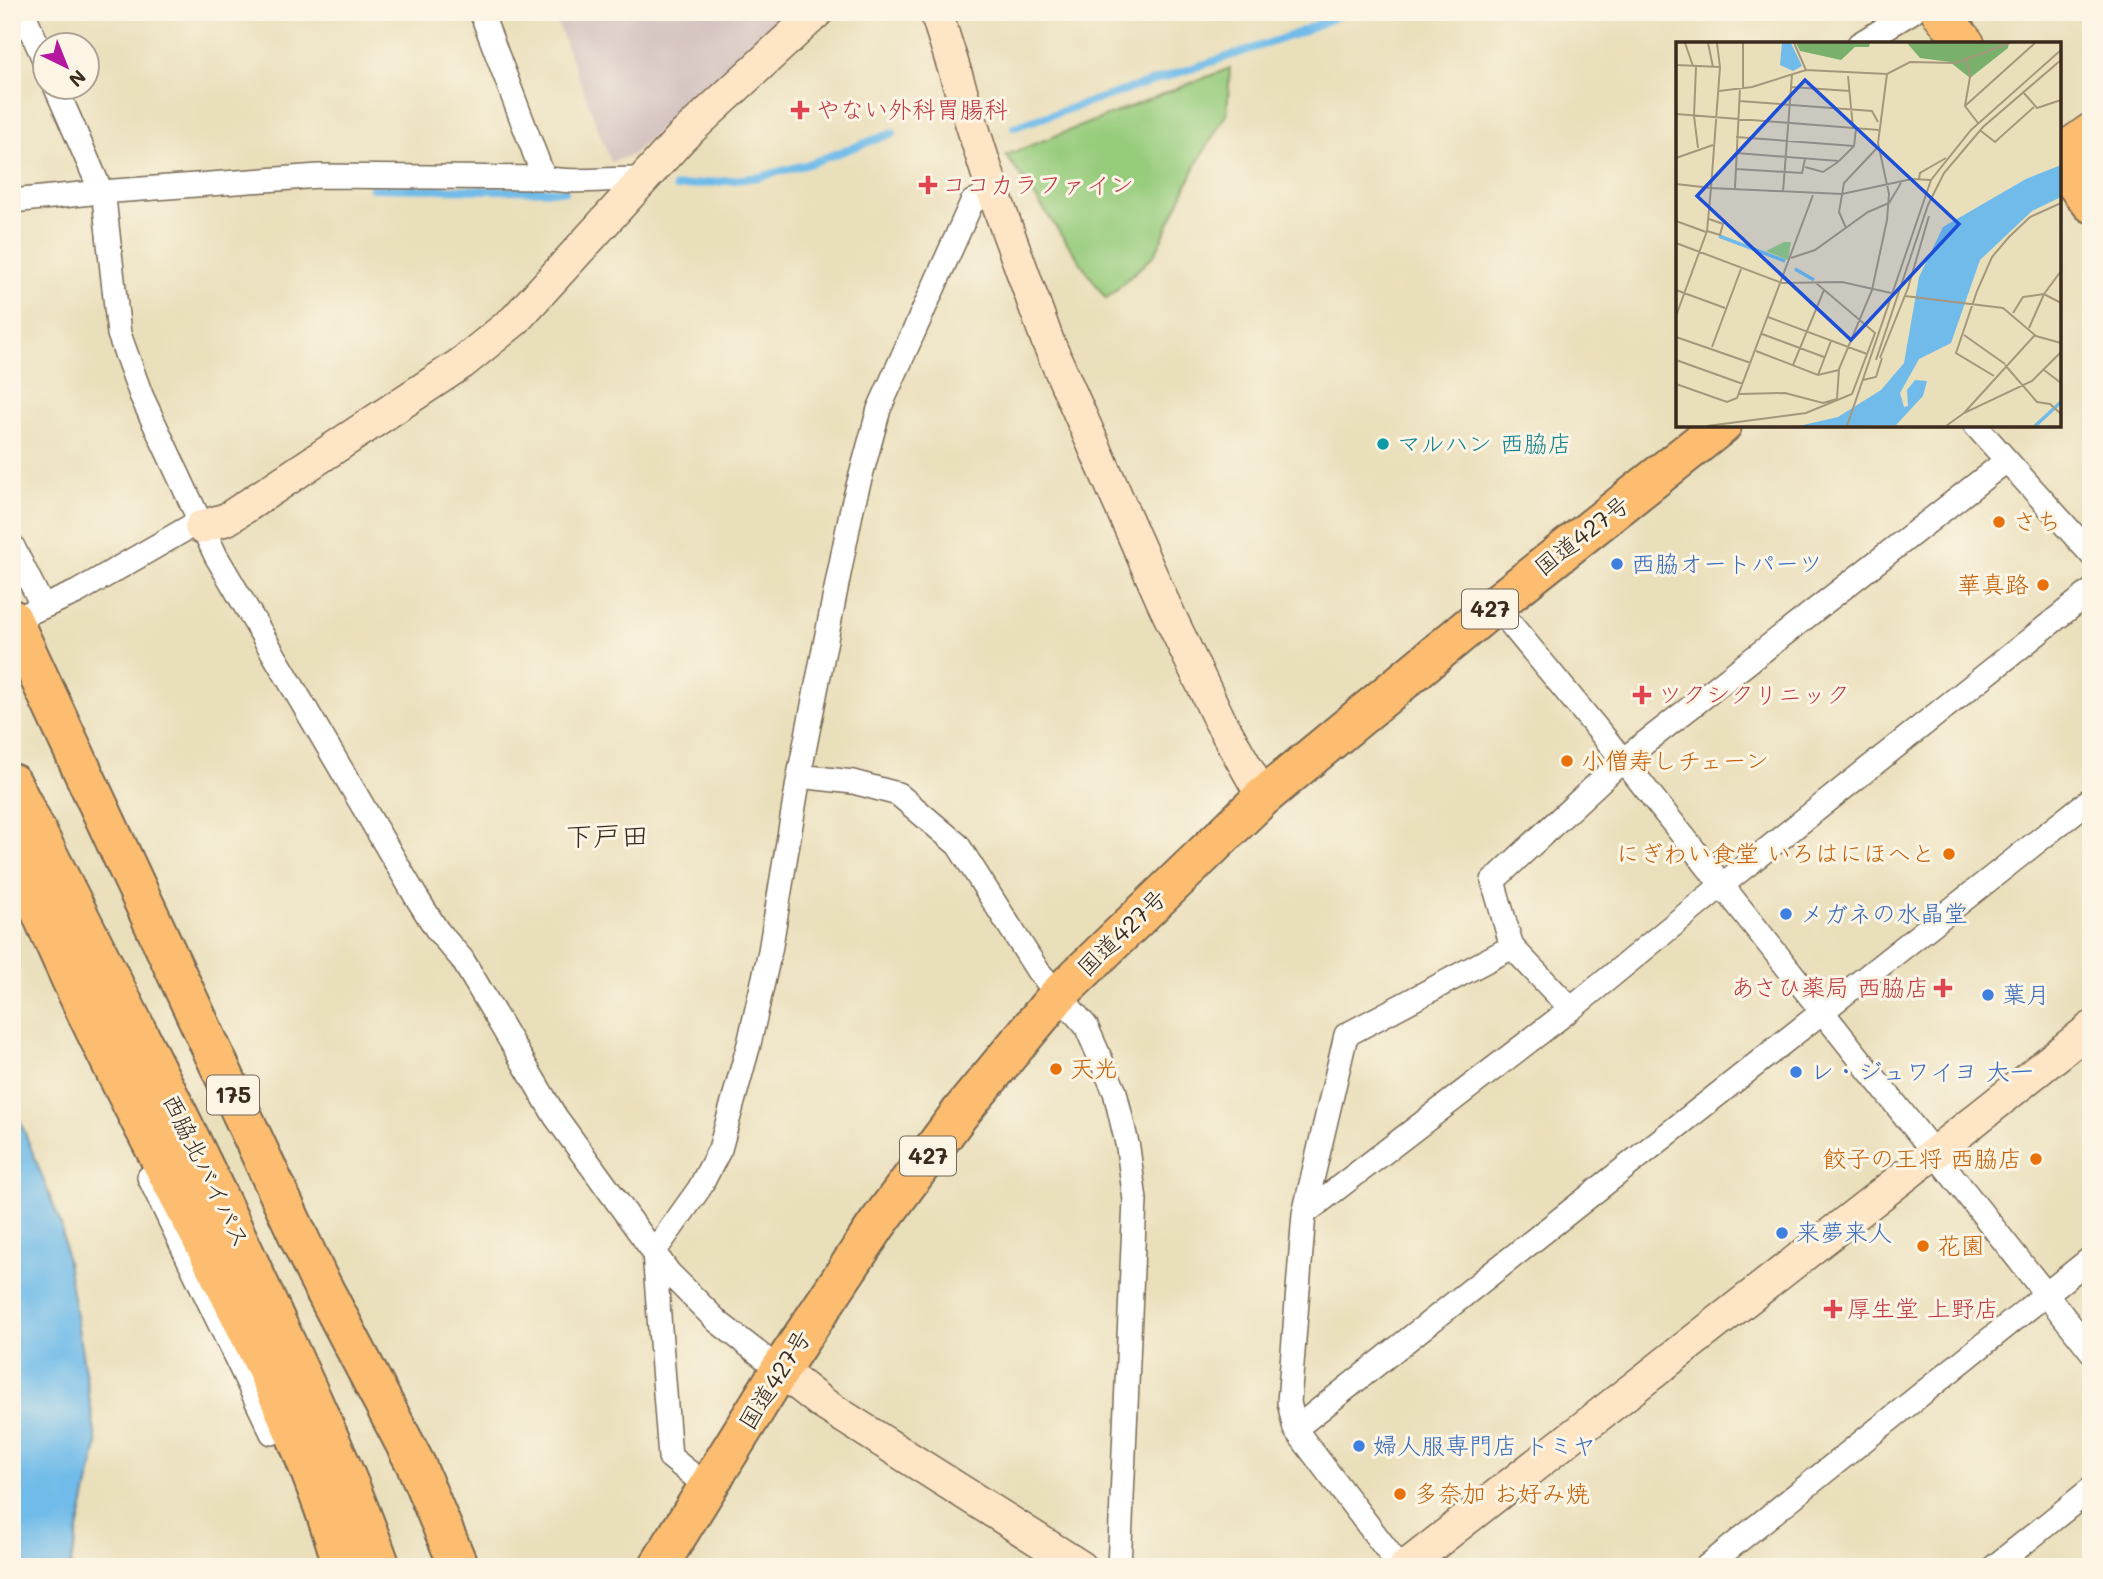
<svg xmlns="http://www.w3.org/2000/svg" width="2103" height="1579" viewBox="0 0 2103 1579" font-family="Mali,'Klee One',sans-serif">
  <style>
    .industrial { fill: #d1bfbd }
    .green { fill: #97cc7d; stroke: #697b4e; stroke-width: 2 }
    .water { fill: #70bbe9; stroke: #567284; stroke-width: 2 }
    .lines { fill: none; stroke-linecap: round; stroke-linejoin: round }
    .stream { stroke: #70bbe9; stroke-width: 8 }
    .street-casing { stroke: #786955; stroke-width: 26 }
    .secondary-casing { stroke: #786955; stroke-width: 35 }
    .primary-casing { stroke: #786955; stroke-width: 40 }
    .highway-casing { stroke: #786955; stroke-width: 42 }
    .street { stroke: #fff; stroke-width: 23 }
    .secondary { stroke: #fee5c5; stroke-width: 32 }
    .primary { stroke: #fcbd6f; stroke-width: 37 }
    .highway { stroke: #fcbd6f; stroke-width: 38 }
    .health-dot { fill: #e0444e; stroke: #fcf5e5; stroke-width: 2.5 }
    .culture-dot { fill: #0f9aa8; stroke: #fcf5e5; stroke-width: 2.5 }
    .food-dot { fill: #e8710a; stroke: #fcf5e5; stroke-width: 2.5 }
    .shop-dot { fill: #3f7fe0; stroke: #fcf5e5; stroke-width: 2.5 }
    .labels { text-anchor: middle; stroke-width: 6; stroke-linejoin: round; paint-order: stroke }
    .shield { fill: #fcf5e5; stroke: #75675a; stroke-width: 2 }
    .shield-label { font-size: 23px; font-weight: bold; fill: #3b2a1e }
    .health-label { font-size: 24px; fill: #be3a42; stroke: #fcf5e5; text-anchor: start }
    .culture-label { font-size: 24px; fill: #0d838f; stroke: #fcf5e5; text-anchor: start }
    .food-label { font-size: 24px; fill: #c56008; stroke: #fcf5e5; text-anchor: start }
    .street-label { font-size: 24px; fill: #3b2a1e; stroke: #fcf5e5 }
    .shop-label { font-size: 24px; fill: #366cbe; stroke: #fcf5e5; text-anchor: start }
    .quarter-label { font-size: 28px; fill: #3b2a1e; stroke: #fcf5e5 }
    .inset-river { fill: none; stroke: #70bbe9; stroke-width: 3.5 }
    .inset-road { fill: none; stroke: #a4977c; stroke-width: 2 }
    .view { fill: #1d4ed8; fill-opacity: 0.15; stroke: #1d4ed8; stroke-width: 3.5 }
    .inset-edge { fill: none; stroke: #3b2a1e; stroke-width: 3.5 }
  </style>
  <rect width="100%" height="100%" fill="#fcf5e5"/>
  <filter id="ink" filterUnits="userSpaceOnUse"><feTurbulence type="fractalNoise" baseFrequency=".0143" numOctaves="2"/><feDisplacementMap in="SourceGraphic" scale="14" xChannelSelector="R" yChannelSelector="G"/><feConvolveMatrix kernelMatrix="1 2 1 2 8 2 1 2 1" color-interpolation-filters="sRGB"/></filter>
  <filter id="wash" filterUnits="userSpaceOnUse"><feTurbulence type="fractalNoise" baseFrequency=".00686" numOctaves="4" result="noise"/><feDisplacementMap in="SourceGraphic" scale="28" xChannelSelector="R" yChannelSelector="G"/><feGaussianBlur stdDeviation="1.57" result="paint"/><feColorMatrix in="noise" values="0 0 0 0 0 0 0 0 0 0 0 0 0 0 0 0 0 1.4 0 .05"/><feComposite in="paint" operator="in"/></filter>
  <g filter="url(#wash)">
    <rect width="100%" height="100%" fill="#eadfbb"/>
    <path class="industrial" d="M 553,12 L 787,12 L 632,155 L 611,162 Z"/>
    <path class="green" d="M 1230,68 L 1227,113 L 1197,163 L 1155,254 L 1106,299 L 1006,155 Z"/>
    <path class="water" d="M 12,1100 L 61,1225 L 97,1445 L 70,1567 L 12,1567 Z"/>
    <g class="lines">
      <path class="stream" d="M 1014,127 L 1293,35 L 1346,12
        M 676,187 L 759,177 L 808,164 L 893,133
        M 372,188 L 565,191"/>
    </g>
  </g>
  <g filter="url(#ink)">
    <g class="lines">
      <defs>
        <path id="street" d="M 23,12 L 46,64
          M 481,12 L 544,178
          M 1859,44 L 1912,12
          M 56,88 L 104,198 L 119,334 L 141,395 L 216,556 L 415,895 L 437,930 L 462,959 L 555,1116 L 669,1273 L 718,1322 L 780,1370
          M 12,201 L 101,192 L 319,176 L 544,178 C 576,184 610,178 644,179
          M 1975,425 L 2091,554
          M 12,545 L 42,605
          M 1495,605 L 1623,760 L 2091,1351
          M 13,620 L 77,592 L 191,526 L 201,527
          M 799,776 L 853,782 L 898,794 L 958,845 L 1038,971 L 1086,1026 L 1115,1092 L 1128,1148 L 1135,1200 L 1119,1567
          M 1571,1009 L 1512,947 L 1493,881 L 1623,760 L 2006,461
          M 149,1177 L 272,1433
          M 1304,1214 L 1346,1035 L 1512,947
          M 1295,1429 L 2091,799
          M 709,1488 L 670,1457 L 654,1252 L 699,1189 L 720,1149 L 749,1044 L 770,951 L 799,776 L 852,508 L 879,409 L 972,202 L 993,191
          M 1400,1567 L 1295,1429 L 1289,1402 L 1304,1214 L 1571,1009 L 1722,885 L 2091,591
          M 1706,1567 L 2091,1258
          M 1994,1567 L 2091,1489"/>
        <path id="secondary" d="M 936,12 L 993,191 L 1048,342 L 1163,602 L 1219,719 L 1263,797
          M 201,527 L 227,519 L 462,363 L 515,320 L 682,137 L 817,12
          M 780,1370 L 822,1403 L 1081,1567
          M 1405,1567 L 1934,1153 L 2091,1028"/>
        <path id="primary" d="M 1940,12 L 1966,44
          M 2059,155 L 2091,132"/>
        <path id="highway" d="M 2059,163 L 2091,203
          M 12,619 L 317,1276 L 416,1465 L 459,1567
          M 12,783 C 102,961 193,1138 275,1319 C 313,1401 351,1482 381,1567
          M 12,847 C 37,903 61,960 88,1016 C 174,1198 285,1372 343,1567
          M 658,1567 L 780,1370 L 876,1226 L 960,1113 L 1058,995 L 1263,797 L 1495,605 L 1722,425"/>
      </defs>
      <use href="#street" class="street-casing"/>
      <use href="#secondary" class="secondary-casing"/>
      <use href="#primary" class="primary-casing"/>
      <use href="#highway" class="highway-casing"/>
      <use href="#street" class="street"/>
      <use href="#secondary" class="secondary"/>
      <use href="#primary" class="primary"/>
      <use href="#highway" class="highway"/>
    </g>
  </g>
  <g class="health-dot">
    <path d="M796.5 99.5h7v7h7v7h-7v7h-7v-7h-7v-7h7z"/>
    <path d="M924.5 174.5h7v7h7v7h-7v7h-7v-7h-7v-7h7z"/>
    <path d="M1638.5 684.5h7v7h7v7h-7v7h-7v-7h-7v-7h7z"/>
    <path d="M1939.5 977.5h7v7h7v7h-7v7h-7v-7h-7v-7h7z"/>
    <path d="M1829.5 1298.5h7v7h7v7h-7v7h-7v-7h-7v-7h7z"/>
  </g>
  <circle class="culture-dot" cx="1383" cy="444" r="7"/>
  <g class="food-dot">
    <circle cx="1999" cy="522" r="7"/>
    <circle cx="2043" cy="585" r="7"/>
    <circle cx="1567" cy="761" r="7"/>
    <circle cx="1949" cy="854" r="7"/>
    <circle cx="1056" cy="1069" r="7"/>
    <circle cx="2036" cy="1159" r="7"/>
    <circle cx="1923" cy="1246" r="7"/>
    <circle cx="1400" cy="1494" r="7"/>
  </g>
  <g class="shop-dot">
    <circle cx="1617" cy="564" r="7"/>
    <circle cx="1786" cy="914" r="7"/>
    <circle cx="1988" cy="995" r="7"/>
    <circle cx="1796" cy="1072" r="7"/>
    <circle cx="1782" cy="1233" r="7"/>
    <circle cx="1359" cy="1446" r="7"/>
  </g>
  <g class="labels">
    <g class="shield">
      <rect x="1462" y="589.5" width="56" height="39" rx="5"/>
      <rect x="207" y="1075.5" width="52" height="39" rx="5"/>
      <rect x="900" y="1136.5" width="56" height="39" rx="5"/>
    </g>
    <g class="shield-label">
      <text x="1490" y="617">427</text>
      <text x="233" y="1103">175</text>
      <text x="928" y="1164">427</text>
    </g>
    <g class="health-label">
      <text x="816" y="118">やない外科胃腸科</text>
      <text x="942" y="193">ココカラファイン</text>
      <text x="1658" y="703">ツクシクリニック</text>
      <text x="1929" y="996" text-anchor="end">あさひ薬局 西脇店</text>
      <text x="1847" y="1317">厚生堂 上野店</text>
    </g>
    <g class="culture-label">
      <text x="1397" y="452">マルハン 西脇店</text>
    </g>
    <g class="food-label">
      <text x="2013" y="530">さち</text>
      <text x="2029" y="593" text-anchor="end">華真路</text>
      <text x="1581" y="769">小僧寿しチェーン</text>
      <text x="1935" y="862" text-anchor="end">にぎわい食堂 いろはにほへと</text>
      <text x="1070" y="1077">天光</text>
      <text x="2022" y="1167" text-anchor="end">餃子の王将 西脇店</text>
      <text x="1937" y="1254">花園</text>
      <text x="1414" y="1502">多奈加 お好み焼</text>
    </g>
    <g class="street-label">
      <text transform="translate(1582 536) rotate(-38)" y="8">国道427号</text>
      <text transform="translate(1122 933) rotate(-44)" y="8">国道427号</text>
      <text transform="translate(206 1171) rotate(64)" y="8">西脇北バイパス</text>
      <text transform="translate(775 1380) rotate(-58)" y="8">国道427号</text>
    </g>
    <g class="shop-label">
      <text x="1631" y="572">西脇オートパーツ</text>
      <text x="1800" y="922">メガネの水晶堂</text>
      <text x="2002" y="1003">葉月</text>
      <text x="1810" y="1080">レ・ジュワイヨ 大一</text>
      <text x="1796" y="1241">来夢来人</text>
      <text x="1373" y="1454">婦人服専門店 トミヤ</text>
    </g>
    <g class="quarter-label">
      <text x="607" y="846">下戸田</text>
    </g>
  </g>
  <g transform="translate(1676 42)">
    <rect width="385" height="385" fill="#eadfbb"/>
    <path d="M 108,200 L 115,200 L 112,218 L 90,209 Z" fill="#97cc7d"/>
    <path d="M 120,1 L 194,1 L 193,5 L 179,5 L 165,18 L 124,9 ZM 231,1 L 333,1 L 332,6 L 294,36 L 274,20 L 244,16 Z" fill="#79b06c"/>
    <path d="M 106,1 L 115,1 L 126,24 L 117,29 L 104,23 ZM 385,123 L 385,155 L 356,169 L 304,218 L 275,301 L 243,317 L 224,351 L 228,365 L 232,364 L 231,348 L 239,338 L 251,339 L 247,354 L 220,383 L 123,384 L 162,375 L 205,348 L 228,321 L 243,235 L 267,185 L 350,137 Z" fill="#70bbe9"/>
    <path class="inset-river" d="M 43,194 L 109,219M 119,227 L 138,238M 359,384 L 385,360"/>
    <path class="inset-road" d="M 9,1 L 17,24M 32,1 L 37,25M 41,1 L 44,25 L 35,146 L 166,152 L 236,137 L 255,138M 67,1 L 67,46M 118,1 L 130,28M 291,18 L 294,35 L 289,64 L 302,81M 0,23 L 44,25M 20,25 L 18,74 L 22,106M 172,34 L 177,86M 115,45 L 174,49M 43,49 L 76,45 L 130,28 L 211,32 L 234,20 L 280,21 L 334,1M 347,50 L 361,66 L 385,58M 63,59 L 196,69 L 202,80M 289,64 L 359,1M 0,72 L 203,88M 305,89 L 319,100 L 358,65M 60,95 L 178,104M 60,111 L 163,119 L 178,104 L 180,87M 0,116 L 37,103M 129,125 L 147,130 L 162,120M 60,127 L 126,131 L 129,117M 243,137 L 244,131 L 270,116M 0,142 L 35,146 L 31,189 L 0,274M 59,146 L 64,46M 107,150 L 116,33M 0,179 L 30,190M 170,186 L 163,170 L 168,141 L 202,105M 31,189 L 44,193 L 47,182 L 33,177M 0,201 L 106,241 L 166,240 L 215,251M 115,216 L 139,208 L 192,170 L 213,161 L 225,141M 0,248 L 49,266M 229,254 L 327,266 L 360,294 L 385,301M 337,271 L 347,255 L 368,252 L 385,229M 92,275 L 191,312M 353,286 L 368,252 L 385,261M 86,292 L 148,315M 288,293 L 329,322M 0,295 L 75,321M 36,305 L 65,227M 80,309 L 142,333 L 163,328M 204,316 L 232,246 L 253,174M 0,318 L 67,342M 200,318 L 252,163 L 268,131 L 307,85 L 385,18M 117,323 L 148,248M 329,323 L 361,360 L 374,362 L 385,372M 368,328 L 385,341M 142,333 L 155,299M 318,334 L 280,311 L 301,249 L 316,215 L 333,195 L 354,175 L 385,161M 187,338 L 200,335 L 206,316M 0,342 L 51,360 L 61,356 L 137,153M 63,352 L 109,351 L 147,361 L 161,357 L 163,327 L 196,248 L 211,178 L 213,152 L 202,101 L 211,32M 288,371 L 359,293M 31,384 L 130,371 L 176,352 L 199,291 L 140,241M 171,384 L 255,138 L 295,88 L 385,8M 270,384 L 288,371 L 356,339 L 385,310"/>
    <path class="view" d="M 129,38 L 283,182 L 175,298 L 21,154 Z"/>
    <rect width="385" height="385" class="inset-edge"/>
  </g>
  <rect width="2103" height="1579" fill="none" stroke="#fcf5e5" stroke-width="42"/>
  <g transform="translate(66 66) rotate(137)"><circle r="33" fill="#fcf5e5" stroke="#afa495" stroke-width="2"/>
  <path d="M0-5L12 26L0 18L-12 26Z" fill="#b5179e"/>
  <text y="-10" font-size="19" font-weight="bold" text-anchor="middle" fill="#3b2a1e">N</text>
  </g>
</svg>
